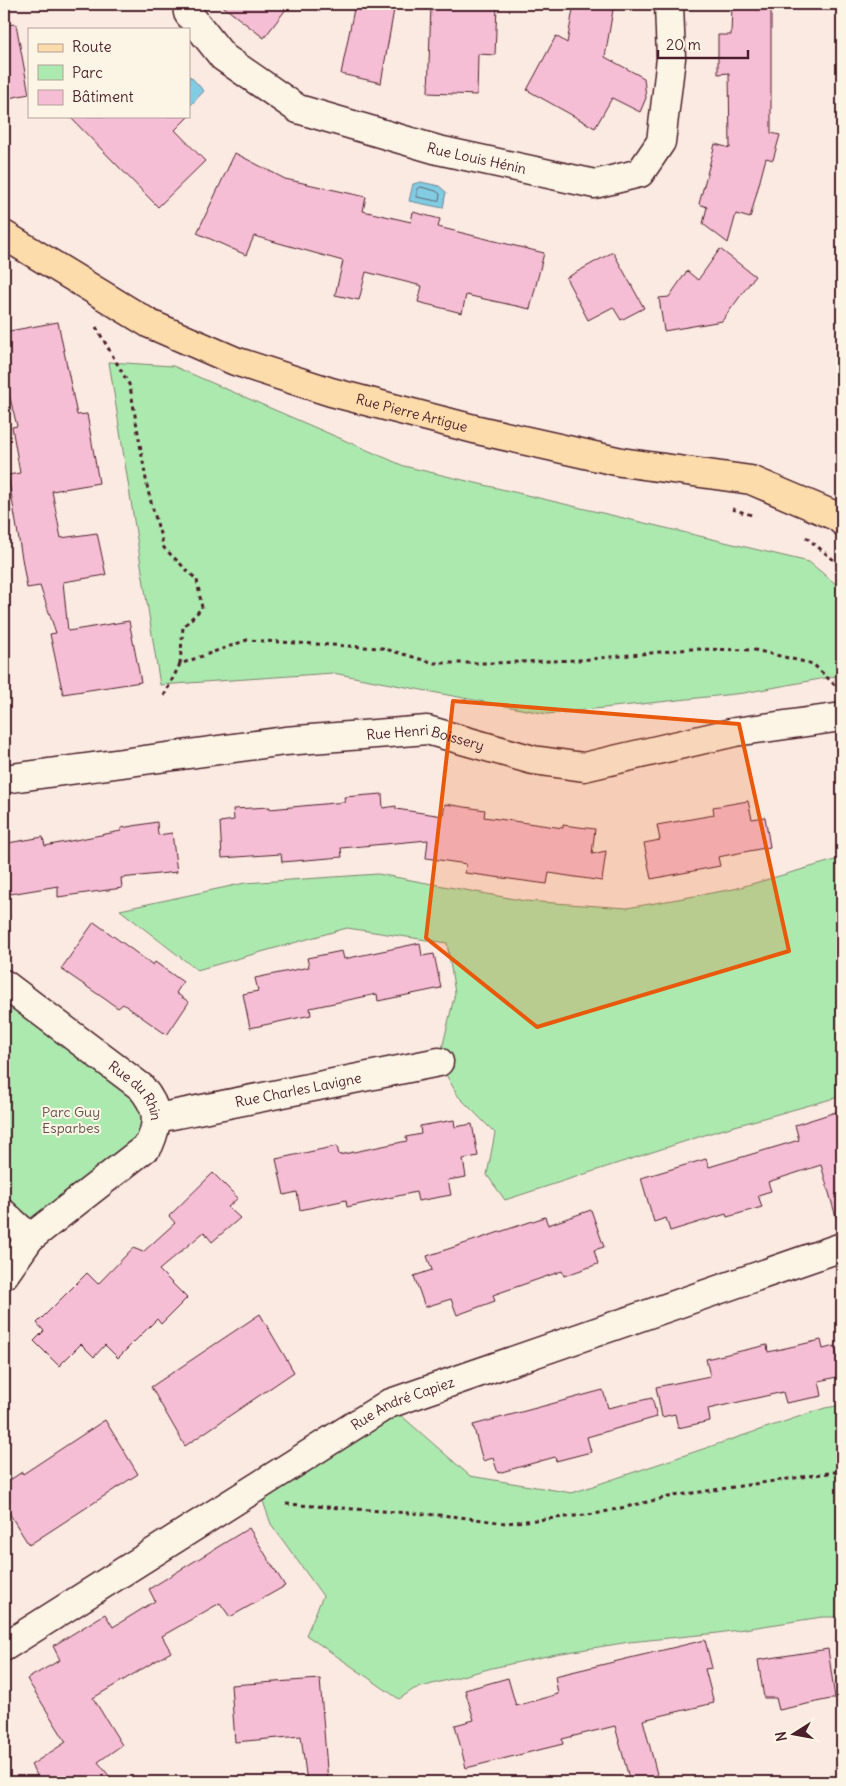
<svg xmlns="http://www.w3.org/2000/svg" width="846" height="1786" viewBox="0 0 846 1786" font-family="Delius,sans-serif">
  <style>
    .green { fill: #ace9af; stroke: #7b846d }
    .water { fill: #81cce2; stroke: #6b8799 }
    .lines { fill: none; stroke-linecap: round; stroke-linejoin: round }
    .shore { stroke: #606474; stroke-width: 1 }
    .building { fill: #f6bed4; stroke: #4a1f2b }
    .minor-casing { stroke: #4a1f2b; stroke-width: 31 }
    .major-casing { stroke: #4a1f2b; stroke-width: 31 }
    .path { stroke: #4a1f2b; stroke-width: 3; stroke-dasharray: 4 4; stroke-linecap: butt }
    .minor { stroke: #fcf5e5; stroke-width: 28 }
    .major { stroke: #fddcac; stroke-width: 28 }
    .marked { fill: #e8590c; fill-opacity: 0.2; stroke: #e8590c; stroke-width: 4; stroke-linejoin: round }
    .labels { text-anchor: middle; stroke-width: 4; stroke-linejoin: round; paint-order: stroke }
    .street-label { font-size: 14px; fill: #4a1f2b; stroke: #fcf5e5 }
    .park-label { font-size: 14px; fill: #62524c; stroke: #fcf5e5 }
  </style>
  <rect width="100%" height="100%" fill="#fbeae2"/>
  <filter id="ink" filterUnits="userSpaceOnUse"><feTurbulence type="fractalNoise" baseFrequency=".02" numOctaves="2"/><feDisplacementMap in="SourceGraphic" scale="10" xChannelSelector="R" yChannelSelector="G"/><feConvolveMatrix kernelMatrix="1 2 1 2 8 2 1 2 1" color-interpolation-filters="sRGB"/></filter>
  <g filter="url(#ink)">
    <path class="green" d="M 109,362 L 173,366 L 404,466 L 809,562 L 842,589 L 842,675 L 744,693 L 547,714 L 333,673 L 160,685 Z
      M 842,858 L 842,1096 L 717,1131 L 505,1200 L 487,1175 L 495,1133 L 458,1096 L 439,1062 L 455,993 L 447,943 L 347,928 L 197,970 L 120,910 L 245,883 L 378,874 L 525,901 L 627,908 L 734,889 Z
      M 4,984 L 141,1087 L 155,1131 L 30,1238 L 4,1214 Z
      M 388,1404 L 470,1476 L 572,1493 L 825,1408 L 842,1405 L 842,1617 L 822,1617 L 718,1633 L 629,1642 L 556,1654 L 492,1668 L 414,1689 L 399,1699 L 306,1635 L 323,1596 L 271,1524 L 258,1487 Z"/>
    <path class="water" d="M 190,76 L 204,91 L 189,107 L 189,77 Z
      M 421,182 L 439,186 L 446,192 L 443,208 L 409,201 L 413,184 Z"/>
    <g class="lines">
      <path class="shore" d="M 421,187 L 436,191 L 440,194 L 439,200 L 437,201 L 417,197 L 417,189 Z"/>
    </g>
    <path class="building" d="M 220,4 L 290,4 L 264,38 Z
      M 355,4 L 395,4 L 381,83 L 341,74 Z
      M 431,4 L 497,5 L 495,55 L 478,54 L 477,95 L 428,93 Z
      M 574,4 L 614,4 L 605,57 L 644,78 L 646,98 L 640,112 L 612,98 L 595,128 L 527,90 L 556,36 L 567,43 Z
      M 732,5 L 771,6 L 771,133 L 780,135 L 773,160 L 766,158 L 750,218 L 736,214 L 728,243 L 703,224 L 707,207 L 699,204 L 715,144 L 730,148 L 729,73 L 718,74 L 718,35 L 731,35 Z
      M 16,24 L 29,94 L 4,99 L 4,25 Z
      M 69,116 L 189,116 L 175,130 L 205,161 L 158,207 Z
      M 235,153 L 285,179 L 366,197 L 363,211 L 411,222 L 413,212 L 440,219 L 438,227 L 544,253 L 530,309 L 466,295 L 462,313 L 418,302 L 422,286 L 366,272 L 359,300 L 335,295 L 343,261 L 254,236 L 246,255 L 197,233 Z
      M 720,249 L 755,276 L 722,321 L 664,331 L 659,298 L 669,297 L 687,271 L 698,280 Z
      M 613,252 L 644,308 L 621,320 L 613,307 L 588,320 L 566,278 Z
      M 58,322 L 77,415 L 87,414 L 99,483 L 52,491 L 61,538 L 97,533 L 106,575 L 63,582 L 68,631 L 129,621 L 141,682 L 63,694 L 50,634 L 56,633 L 40,586 L 27,588 L 8,475 L 20,473 L 12,427 L 17,426 L 4,374 L 4,332 Z
      M 382,794 L 383,808 L 396,806 L 396,809 L 443,816 L 445,804 L 485,810 L 484,817 L 563,828 L 563,825 L 595,829 L 592,854 L 606,851 L 602,881 L 549,873 L 547,884 L 465,873 L 466,864 L 426,858 L 428,840 L 341,848 L 342,857 L 282,862 L 281,854 L 222,858 L 220,822 L 234,820 L 233,809 L 270,807 L 270,809 L 345,802 L 344,797 Z
      M 748,801 L 752,819 L 765,817 L 770,847 L 718,857 L 720,866 L 651,879 L 644,843 L 660,840 L 657,825 L 714,815 L 713,807 Z
      M 157,822 L 158,835 L 172,833 L 177,872 L 121,878 L 122,888 L 58,897 L 58,886 L 4,895 L 4,859 L 10,858 L 8,843 L 43,837 L 45,846 L 121,831 L 121,828 Z
      M 94,922 L 153,965 L 155,962 L 183,982 L 176,993 L 189,1002 L 167,1035 L 123,1004 L 118,1008 L 61,969 Z
      M 420,943 L 422,956 L 434,954 L 441,988 L 378,1001 L 377,994 L 310,1008 L 311,1015 L 250,1028 L 243,994 L 258,991 L 255,978 L 309,967 L 307,958 L 342,951 L 344,959 Z
      M 842,1110 L 842,1216 L 836,1217 L 821,1165 L 768,1182 L 771,1191 L 758,1195 L 762,1207 L 727,1217 L 726,1214 L 670,1231 L 666,1218 L 654,1222 L 641,1178 L 706,1159 L 709,1167 L 799,1140 L 795,1125 Z
      M 454,1120 L 455,1127 L 472,1124 L 478,1156 L 463,1159 L 466,1177 L 448,1180 L 451,1195 L 418,1201 L 416,1192 L 347,1207 L 346,1200 L 300,1210 L 297,1192 L 284,1195 L 276,1159 L 337,1146 L 339,1155 L 407,1141 L 406,1137 L 421,1134 L 420,1126 Z
      M 213,1173 L 238,1198 L 228,1207 L 240,1218 L 212,1242 L 204,1232 L 159,1270 L 187,1298 L 161,1324 L 157,1319 L 118,1358 L 105,1345 L 94,1357 L 81,1344 L 59,1366 L 34,1341 L 44,1331 L 37,1323 L 87,1273 L 98,1284 L 133,1248 L 143,1252 L 175,1223 L 169,1216 Z
      M 591,1210 L 604,1247 L 594,1250 L 598,1264 L 564,1276 L 562,1271 L 493,1295 L 495,1301 L 457,1315 L 451,1299 L 425,1307 L 414,1276 L 432,1270 L 427,1256 L 545,1217 L 548,1225 Z
      M 260,1314 L 294,1372 L 185,1446 L 151,1387 Z
      M 821,1340 L 823,1349 L 835,1346 L 841,1376 L 819,1381 L 822,1396 L 786,1403 L 783,1392 L 708,1409 L 710,1421 L 678,1428 L 675,1414 L 662,1417 L 656,1387 L 710,1376 L 706,1359 L 767,1345 L 768,1352 Z
      M 603,1390 L 608,1408 L 652,1398 L 657,1417 L 587,1437 L 591,1452 L 556,1461 L 555,1457 L 498,1473 L 493,1458 L 483,1461 L 473,1425 Z
      M 105,1420 L 138,1474 L 29,1545 L 4,1505 L 4,1484 L 22,1472 L 23,1474 Z
      M 249,1528 L 285,1586 L 230,1617 L 220,1603 L 162,1636 L 171,1652 L 93,1698 L 122,1745 L 98,1762 L 114,1782 L 41,1782 L 31,1765 L 66,1742 L 27,1679 L 60,1660 L 53,1646 L 105,1614 L 113,1627 L 155,1601 L 149,1589 Z
      M 705,1640 L 712,1668 L 705,1669 L 714,1703 L 643,1720 L 659,1782 L 630,1782 L 615,1726 L 562,1739 L 563,1744 L 466,1768 L 455,1725 L 474,1720 L 465,1690 L 508,1678 L 516,1706 L 558,1694 L 555,1676 Z
      M 828,1649 L 835,1698 L 779,1710 L 776,1698 L 764,1698 L 758,1660 Z
      M 320,1679 L 328,1782 L 307,1782 L 301,1736 L 235,1742 L 231,1685 Z"/>
    <g class="lines">
      <defs>
        <g id="minor">
          <path id="s1" d="M 187,4 L 188,13 L 223,57 L 298,109 L 438,150 L 595,184 L 640,173 L 661,142 L 671,58 L 669,4"/>
          <path id="s2" d="M 4,779 L 285,741 L 427,730 L 533,760 L 584,767 L 735,732 L 842,717"/>
          <path id="s3" d="M 4,984 L 141,1087 C 158,1108 160,1120 149,1145 L 30,1238 L 4,1275"/>
          <path id="s4" d="M 157,1118 L 439,1062"/>
          <path d="M 4,1214 L 30,1238"/>
          <path id="s5" d="M 4,1647 L 388,1404 L 842,1247"/>
        </g>
        <g id="major">
          <path id="s6" d="M 4,235 L 150,324 L 235,361 L 331,392 L 478,430 L 621,462 L 751,480 L 838,517 L 842,521"/>
        </g>
      </defs>
      <use href="#minor" class="minor-casing"/>
      <use href="#major" class="major-casing"/>
      <path class="path" d="M 96,327 L 130,386 L 148,491 L 164,548 L 197,580 L 202,608 L 183,627 L 180,664
        M 732,509 L 755,516
        M 806,537 L 842,567
        M 164,696 L 180,664 L 247,640 L 382,648 L 434,663 L 491,663 L 580,660 L 691,649 L 755,650 L 813,664 L 838,688
        M 286,1504 L 451,1516 L 506,1523 L 595,1514 L 673,1496 L 842,1471"/>
      <use href="#minor" class="minor"/>
      <use href="#major" class="major"/>
    </g>
  </g>
  <path class="marked" d="M 453,701 L 739,724 L 789,951 L 537,1027 L 426,938 Z"/>
  <g class="labels">
    <g class="street-label">
      <text dy="5" stroke="none"><textPath href="#s1" startOffset="342">Rue Louis Hénin</textPath></text>
      <text dy="5" stroke="none"><textPath href="#s6" startOffset="448">Rue Pierre Artigue</textPath></text>
      <text dy="5" stroke="none"><textPath href="#s2" startOffset="425">Rue Henri Boissery</textPath></text>
      <text dy="5" stroke="none"><textPath href="#s4" startOffset="144">Rue Charles Lavigne</textPath></text>
      <text dy="5" stroke="none"><textPath href="#s3" startOffset="171">Rue du Rhin</textPath></text>
      <text dy="5" stroke="none"><textPath href="#s5" startOffset="468">Rue André Capiez</textPath></text>
    </g>
    <g class="park-label">
      <text x="71" y="1117">Parc Guy<tspan x="71" dy="16">Esparbes</tspan></text>
    </g>
  </g>
  <rect width="846" height="1786" fill="none" stroke="#fcf5e5" stroke-width="20"/>
  <rect x="10" y="10" width="826" height="1766" fill="none" stroke="#4a1f2b" stroke-width="2" filter="url(#ink)"/>
  <rect x="28" y="28" width="162" height="90" fill="#fcf5e5" stroke="#b59f9b"/>
  <rect x="38" y="44" width="25" height="8" fill="#fddcac" stroke="#b59f9b"/>
  <text x="72" y="52" font-size="15" fill="#4a1f2b">Route</text>
  <rect x="38" y="65" width="25" height="15" fill="#ace9af" stroke="#b59f9b"/>
  <text x="72" y="78" font-size="15" fill="#4a1f2b">Parc</text>
  <rect x="38" y="90" width="25" height="15" fill="#f6bed4" stroke="#b59f9b"/>
  <text x="72" y="102" font-size="15" fill="#4a1f2b">Bâtiment</text>
  <g transform="translate(794 1734) rotate(259)" stroke="#fcf5e5" stroke-width="4" paint-order="stroke">
  <path d="M0-4L9 19L0 12L-9 19Z" fill="#4a1f2b"/>
  <text y="-8" font-size="14" font-weight="bold" text-anchor="middle" fill="#4a1f2b">N</text>
  </g>
  <path d="M658 50v8h90v-8" fill="none" stroke="#4a1f2b" stroke-width="2.5"/>
  <text x="666" y="50" font-size="15" fill="#4a1f2b" stroke="#fcf5e5" stroke-width="4" paint-order="stroke">20 m</text>
</svg>
